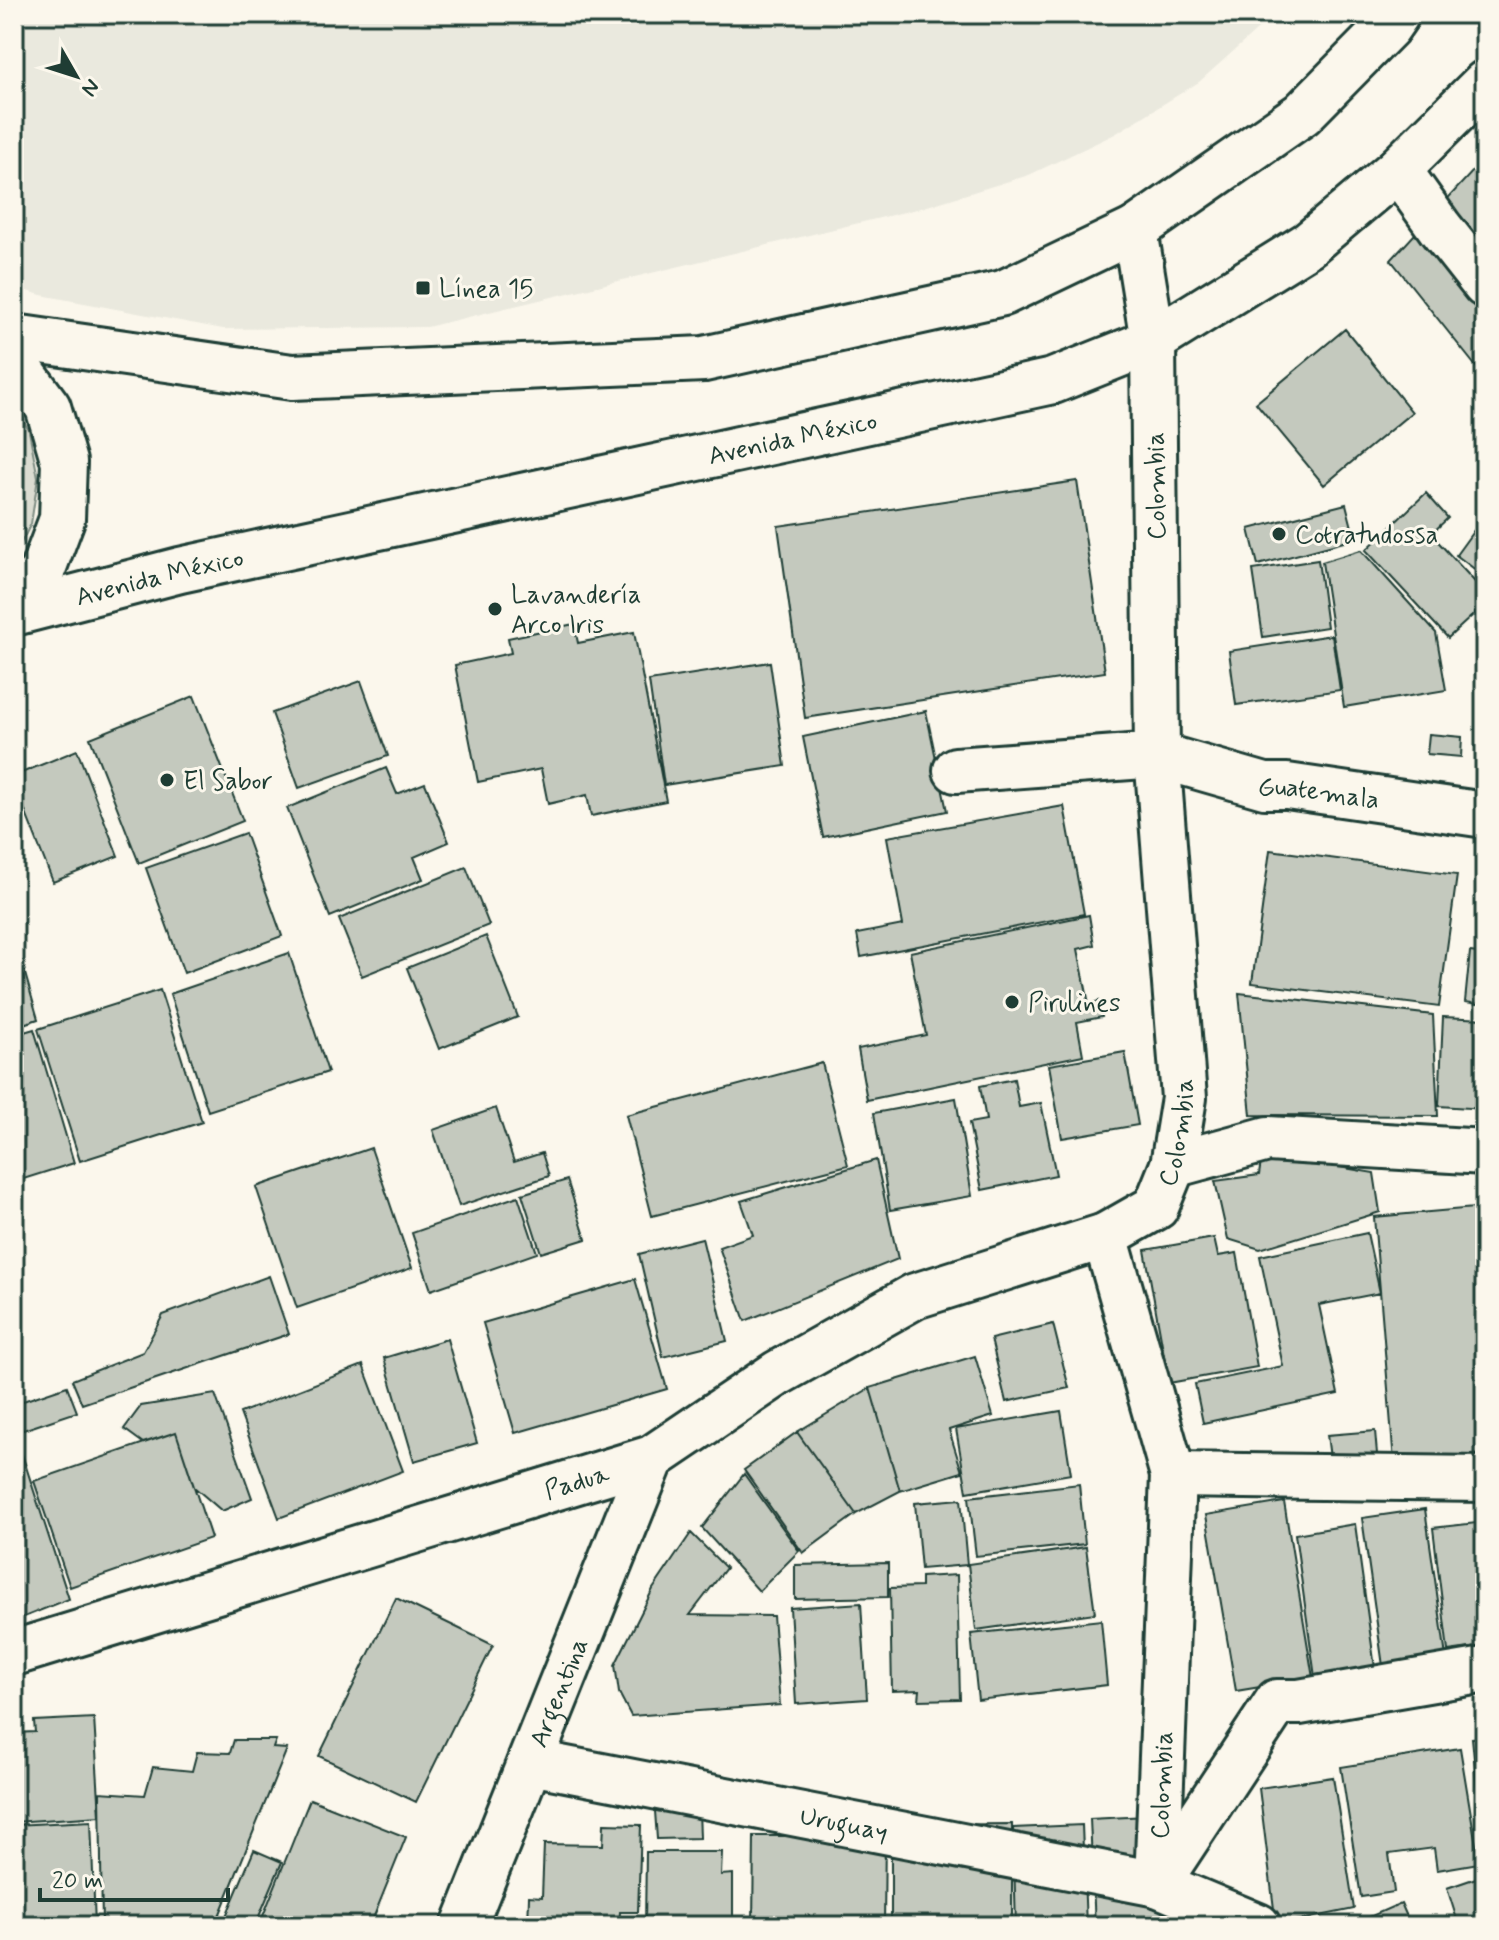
<svg xmlns="http://www.w3.org/2000/svg" width="1499" height="1940" viewBox="0 0 1499 1940" font-family="Mynerve,sans-serif">
  <style>
    .built { fill: #eae9de }
    .green { fill: #dbdcd1; stroke: #7d8c82; stroke-width: 2 }
    .building { fill: #c4c9be; stroke: #1f3d34; stroke-width: 2 }
    .lines { fill: none; stroke-linecap: round; stroke-linejoin: round }
    .minor-casing { stroke: #1f3d34; stroke-width: 50 }
    .major-casing { stroke: #1f3d34; stroke-width: 50 }
    .minor { stroke: #fbf7ec; stroke-width: 44 }
    .major { stroke: #fbf7ec; stroke-width: 44 }
    .poi-dot { fill: #1f3d34; stroke: #fbf7ec; stroke-width: 3 }
    .labels { text-anchor: middle; stroke-width: 6; stroke-linejoin: round; paint-order: stroke }
    .poi-label { font-size: 26px; fill: #1f3d34; stroke: #fbf7ec; text-anchor: start }
    .street-label { font-size: 26px; fill: #1f3d34; stroke: #fbf7ec }
  </style>
  <rect width="100%" height="100%" fill="#fbf7ec"/>
  <filter id="ink" filterUnits="userSpaceOnUse"><feTurbulence type="fractalNoise" baseFrequency=".0125" numOctaves="2"/><feDisplacementMap in="SourceGraphic" scale="16" xChannelSelector="R" yChannelSelector="G"/><feConvolveMatrix kernelMatrix="1 2 1 2 8 2 1 2 1" color-interpolation-filters="sRGB"/></filter>
  <g filter="url(#ink)">
    <path class="built" d="M 14,14 L 1275,14 L 1199,82 L 1115,134 L 1029,175 L 921,208 L 427,327 L 223,329 L 41,295 L 14,287 Z"/>
    <path class="green" d="M 14,403 L 29,431 L 38,478 L 31,524 L 14,556 Z"/>
    <path class="building" d="M 1485,158 L 1485,378 L 1391,260 Z
      M 1345,329 L 1412,412 L 1324,485 L 1256,403 Z
      M 1077,481 L 1105,672 L 805,718 L 778,526 Z
      M 1426,493 L 1448,518 L 1431,534 L 1485,593 L 1485,604 L 1448,638 L 1366,550 Z
      M 1346,504 L 1355,539 L 1258,565 L 1249,529 Z
      M 1485,515 L 1485,577 L 1456,555 Z
      M 1361,550 L 1436,633 L 1446,690 L 1344,707 L 1322,562 Z
      M 1318,560 L 1327,627 L 1263,637 L 1253,570 Z
      M 574,624 L 578,643 L 634,632 L 666,801 L 591,816 L 587,795 L 548,804 L 541,769 L 478,782 L 455,665 L 511,653 L 508,638 Z
      M 1332,635 L 1340,690 L 1236,705 L 1229,651 Z
      M 770,662 L 785,766 L 664,785 L 649,681 Z
      M 361,681 L 388,756 L 299,788 L 272,713 Z
      M 194,696 L 243,821 L 139,863 L 90,738 Z
      M 926,711 L 947,811 L 823,837 L 803,737 Z
      M 1429,734 L 1462,737 L 1461,757 L 1427,754 Z
      M 77,750 L 118,856 L 53,882 L 14,783 L 14,776 Z
      M 386,768 L 397,794 L 425,783 L 449,842 L 414,857 L 423,879 L 330,917 L 287,808 Z
      M 1064,806 L 1084,914 L 861,957 L 857,934 L 903,925 L 887,837 Z
      M 245,833 L 282,936 L 184,973 L 146,868 Z
      M 1270,850 L 1457,875 L 1439,1007 L 1252,983 Z
      M 466,867 L 489,925 L 362,976 L 339,919 Z
      M 1089,915 L 1094,945 L 1078,949 L 1089,1004 L 1099,1001 L 1102,1017 L 1077,1022 L 1083,1055 L 867,1100 L 858,1049 L 926,1035 L 910,952 Z
      M 14,935 L 38,1019 L 14,1027 Z
      M 486,936 L 518,1017 L 439,1049 L 407,968 Z
      M 1470,952 L 1485,954 L 1485,1005 L 1465,1002 Z
      M 289,953 L 328,1072 L 208,1111 L 170,994 Z
      M 160,990 L 202,1122 L 80,1161 L 38,1029 Z
      M 1239,993 L 1433,1015 L 1438,1116 L 1251,1115 Z
      M 1443,1017 L 1485,1019 L 1485,1109 L 1439,1106 Z
      M 34,1029 L 74,1163 L 14,1182 L 14,1035 Z
      M 1125,1052 L 1138,1125 L 1062,1138 L 1049,1065 Z
      M 822,1063 L 848,1165 L 652,1216 L 626,1115 Z
      M 1014,1079 L 1019,1107 L 1041,1103 L 1056,1175 L 982,1190 L 969,1123 L 986,1120 L 980,1086 Z
      M 956,1098 L 972,1196 L 890,1210 L 874,1113 Z
      M 496,1108 L 514,1162 L 542,1153 L 549,1176 L 459,1206 L 433,1130 Z
      M 371,1148 L 412,1268 L 297,1308 L 256,1187 Z
      M 1262,1154 L 1374,1173 L 1380,1212 L 1260,1249 L 1228,1239 L 1215,1181 L 1259,1175 Z
      M 876,1160 L 898,1259 L 745,1321 L 719,1247 L 753,1235 L 741,1201 Z
      M 567,1180 L 586,1239 L 541,1253 L 522,1194 Z
      M 518,1196 L 537,1253 L 431,1290 L 412,1233 Z
      M 1485,1207 L 1485,1454 L 1394,1462 L 1374,1217 Z
      M 1367,1233 L 1380,1293 L 1319,1305 L 1338,1394 L 1203,1423 L 1195,1384 L 1283,1366 L 1260,1256 Z
      M 702,1238 L 727,1341 L 663,1357 L 639,1254 Z
      M 1214,1238 L 1218,1256 L 1237,1253 L 1257,1367 L 1169,1383 L 1145,1250 Z
      M 269,1276 L 289,1334 L 82,1404 L 72,1380 L 143,1352 L 163,1315 Z
      M 635,1279 L 667,1389 L 515,1433 L 483,1323 Z
      M 1053,1324 L 1069,1388 L 1006,1402 L 991,1339 Z
      M 447,1339 L 477,1443 L 414,1461 L 384,1358 Z
      M 975,1356 L 993,1416 L 949,1430 L 962,1472 L 900,1491 L 870,1388 Z
      M 363,1365 L 403,1471 L 279,1518 L 240,1413 Z
      M 67,1386 L 77,1412 L 14,1433 L 14,1404 Z
      M 870,1388 L 900,1491 L 856,1514 L 797,1432 Z
      M 215,1394 L 252,1498 L 222,1511 L 194,1487 L 176,1432 L 143,1443 L 124,1429 L 141,1406 Z
      M 1061,1411 L 1071,1474 L 967,1492 L 956,1429 Z
      M 1375,1431 L 1377,1454 L 1330,1458 L 1327,1435 Z
      M 176,1432 L 211,1538 L 70,1587 L 34,1481 Z
      M 797,1432 L 856,1514 L 803,1553 L 744,1470 Z
      M 18,1442 L 69,1599 L 14,1621 L 14,1443 Z
      M 744,1474 L 799,1551 L 759,1591 L 702,1528 Z
      M 1079,1484 L 1085,1544 L 976,1556 L 969,1497 Z
      M 961,1499 L 967,1565 L 921,1569 L 915,1503 Z
      M 1284,1502 L 1313,1678 L 1236,1691 L 1206,1515 Z
      M 1425,1509 L 1446,1657 L 1383,1666 L 1362,1518 Z
      M 1485,1522 L 1485,1646 L 1448,1651 L 1433,1528 Z
      M 1355,1524 L 1375,1668 L 1315,1677 L 1295,1534 Z
      M 691,1533 L 726,1568 L 690,1615 L 773,1616 L 780,1705 L 631,1716 L 619,1693 L 615,1665 L 653,1589 Z
      M 1086,1547 L 1095,1613 L 976,1630 L 968,1564 Z
      M 888,1563 L 888,1597 L 795,1599 L 795,1565 Z
      M 957,1575 L 960,1699 L 919,1700 L 920,1690 L 892,1691 L 890,1588 L 921,1587 L 921,1577 Z
      M 396,1598 L 493,1645 L 416,1802 L 319,1756 Z
      M 861,1603 L 867,1699 L 796,1704 L 790,1608 Z
      M 1101,1620 L 1107,1685 L 978,1700 L 971,1634 Z
      M 94,1718 L 100,1816 L 14,1822 L 14,1733 L 35,1732 L 34,1721 Z
      M 1485,1737 L 1485,1849 L 1483,1849 L 1472,1738 Z
      M 234,1740 L 276,1740 L 273,1748 L 287,1749 L 215,1926 L 102,1926 L 100,1792 L 145,1795 L 153,1767 L 192,1771 L 197,1752 L 230,1753 Z
      M 1460,1748 L 1479,1863 L 1437,1870 L 1434,1848 L 1389,1854 L 1394,1892 L 1361,1897 L 1341,1767 Z
      M 1333,1777 L 1354,1909 L 1276,1925 L 1259,1788 Z
      M 310,1799 L 406,1837 L 370,1926 L 259,1926 Z
      M 699,1809 L 700,1838 L 657,1839 L 655,1811 Z
      M 1185,1814 L 1190,1926 L 1095,1926 L 1090,1819 Z
      M 91,1821 L 95,1926 L 14,1926 L 14,1825 Z
      M 604,1824 L 641,1825 L 638,1912 L 620,1912 L 619,1926 L 528,1926 L 529,1896 L 542,1897 L 544,1844 L 603,1845 Z
      M 1012,1824 L 1012,1926 L 891,1926 L 891,1825 Z
      M 1082,1825 L 1086,1926 L 1016,1926 L 1013,1828 Z
      M 885,1830 L 884,1926 L 753,1926 L 754,1836 L 822,1836 Z
      M 254,1850 L 282,1862 L 255,1926 L 236,1926 L 224,1921 Z
      M 646,1852 L 722,1852 L 721,1875 L 733,1874 L 733,1926 L 645,1926 Z
      M 1485,1875 L 1485,1926 L 1459,1926 L 1447,1888 Z
      M 1401,1903 L 1411,1926 L 1360,1926 L 1358,1922 Z"/>
    <g class="lines">
      <defs>
        <g id="minor">
          <path d="M 1398,169 L 1440,228 L 1485,285"/>
          <path id="s1" d="M 956,770 L 1157,755 L 1265,786 L 1287,786 L 1485,815"/>
          <path d="M 1173,1165 L 1268,1139 L 1485,1152"/>
          <path d="M 1105,1236 L 1173,1475 L 1157,1884"/>
          <path d="M 1173,1475 L 1485,1479"/>
          <path id="s2" d="M 14,1653 L 652,1458 L 778,1373 L 915,1296 L 1105,1236 L 1156,1207 L 1173,1165 L 1184,1098 L 1157,755 L 1153,341 L 1135,230"/>
          <path id="s3" d="M 530,1762 L 1157,1884 L 1258,1926"/>
          <path d="M 1157,1884 L 1277,1702 L 1299,1702 L 1485,1670"/>
          <path id="s4" d="M 464,1926 L 652,1458"/>
        </g>
        <g id="major">
          <path d="M 14,337 L 292,377 L 704,359 L 1003,293 L 1135,230 L 1302,114 L 1388,27 L 1397,14"/>
          <path d="M 14,361 L 48,407 L 64,462 L 62,519 L 42,572 L 14,604"/>
          <path id="s5" d="M 14,613 L 180,570 L 1053,381 L 1153,341 L 1309,244 L 1398,169 L 1485,83"/>
        </g>
      </defs>
      <use href="#minor" class="minor-casing"/>
      <use href="#major" class="major-casing"/>
      <use href="#minor" class="minor"/>
      <use href="#major" class="major"/>
    </g>
  </g>
  <g class="poi-dot">
    <rect x="415" y="280" width="16" height="16" rx="4"/>
    <circle cx="1279" cy="534" r="8"/>
    <circle cx="495" cy="609" r="8"/>
    <circle cx="167" cy="780" r="8"/>
    <circle cx="1012" cy="1002" r="8"/>
  </g>
  <g class="labels">
    <g class="poi-label">
      <text x="439" y="297">Línea 15</text>
      <text x="1295" y="543">Cotratudossa</text>
      <text x="511" y="603">Lavandería<tspan x="511" dy="30">Arco Iris</tspan></text>
      <text x="183" y="789">El Sabor</text>
      <text x="1028" y="1011">Pirulines</text>
    </g>
    <g class="street-label">
      <text dy="9" stroke="none"><textPath href="#s5" startOffset="798">Avenida México</textPath></text>
      <text transform="translate(1155 486) rotate(-91)" y="9">Colombia</text>
      <text dy="9" stroke="none"><textPath href="#s5" startOffset="150">Avenida México</textPath></text>
      <text dy="9" stroke="none"><textPath href="#s1" startOffset="368">Guatemala</textPath></text>
      <text dy="9" stroke="none"><textPath href="#s2" startOffset="1312">Colombia</textPath></text>
      <text dy="9" stroke="none"><textPath href="#s2" startOffset="588">Padua</textPath></text>
      <text dy="9" stroke="none"><textPath href="#s4" startOffset="252">Argentina</textPath></text>
      <text transform="translate(1161 1785) rotate(-88)" y="9">Colombia</text>
      <text dy="9" stroke="none"><textPath href="#s3" startOffset="320">Uruguay</textPath></text>
    </g>
  </g>
  <rect width="1499" height="1940" fill="none" stroke="#fbf7ec" stroke-width="48"/>
  <rect x="24" y="24" width="1451" height="1892" fill="none" stroke="#1f3d34" stroke-width="3" filter="url(#ink)"/>
  <g transform="translate(76 76) rotate(129)" stroke="#fbf7ec" stroke-width="6" paint-order="stroke">
  <path d="M0-6L14 30L0 20L-14 30Z" fill="#1f3d34"/>
  <text y="-12" font-size="22" font-weight="bold" text-anchor="middle" fill="#1f3d34">N</text>
  </g>
  <path d="M40 1888v12h188v-12" fill="none" stroke="#1f3d34" stroke-width="4"/>
  <text x="52" y="1888" font-size="24" fill="#1f3d34" stroke="#fbf7ec" stroke-width="6" paint-order="stroke">20 m</text>
</svg>
